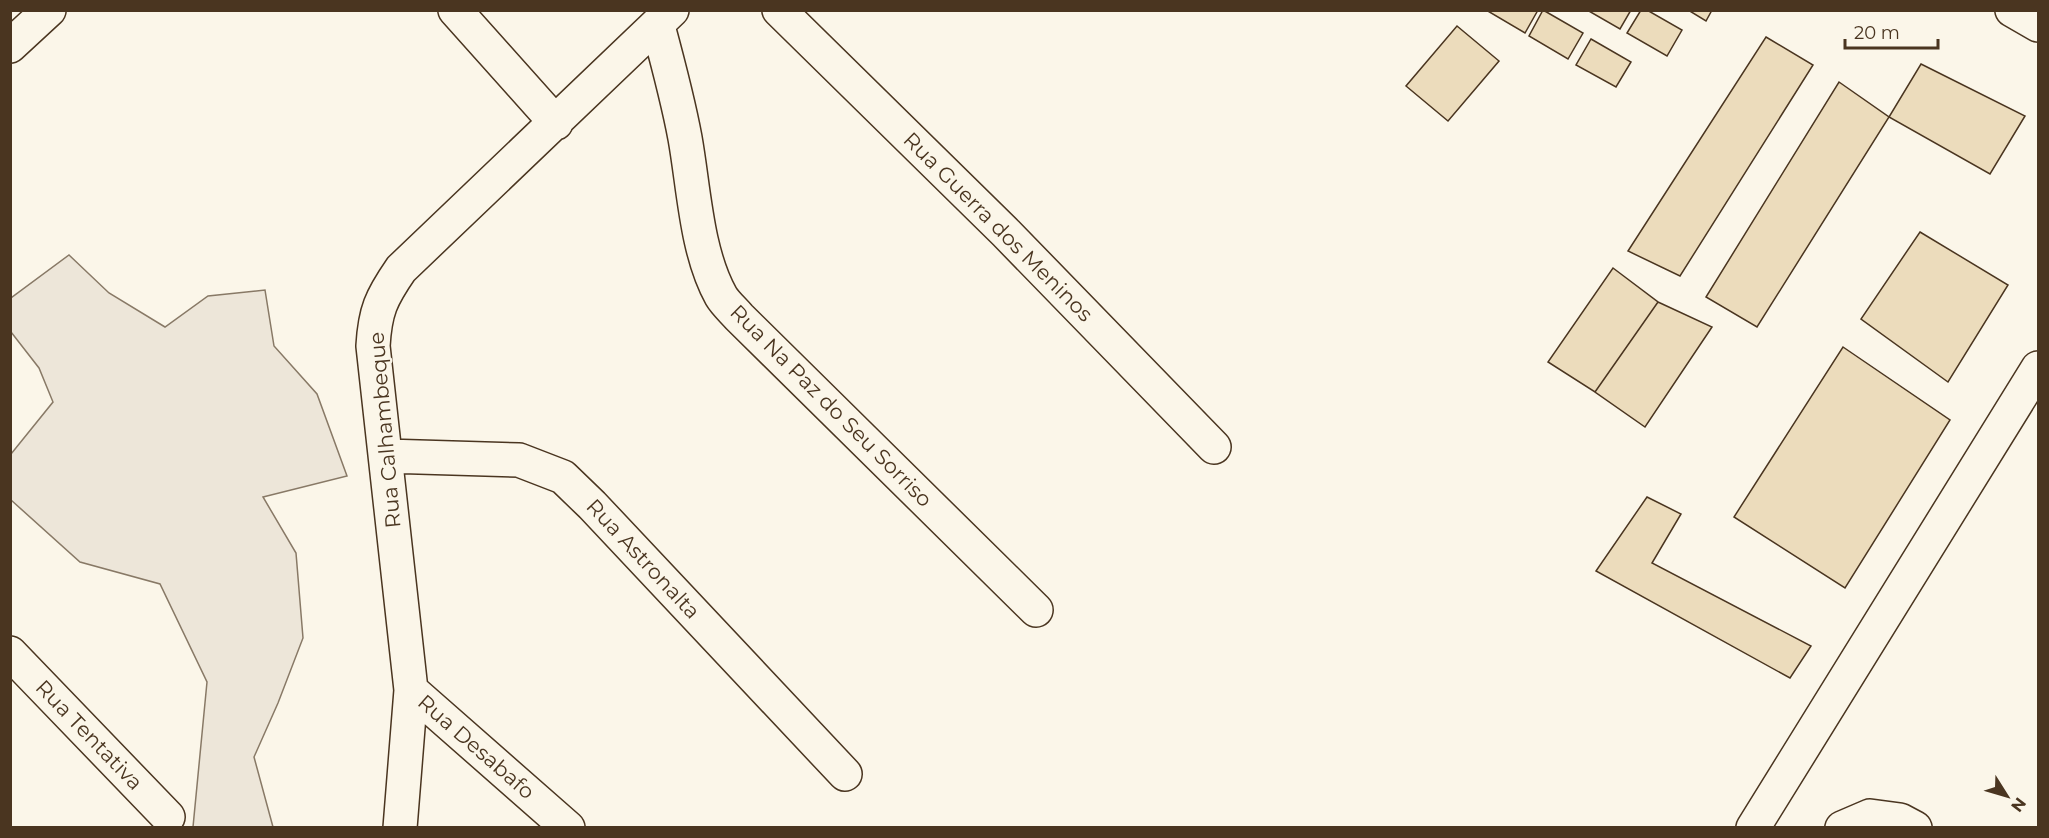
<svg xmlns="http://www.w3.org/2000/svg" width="2049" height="838" viewBox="0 0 2049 838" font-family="Montserrat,sans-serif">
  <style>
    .green { fill: #ede6d9; stroke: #887966; stroke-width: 1.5 }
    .building { fill: #ecdcbc; stroke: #4a3520; stroke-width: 1.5 }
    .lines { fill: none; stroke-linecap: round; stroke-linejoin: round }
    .minor-casing { stroke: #4a3520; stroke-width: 36 }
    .minor { stroke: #fbf6e9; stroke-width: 33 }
    .labels { text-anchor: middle; stroke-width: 4.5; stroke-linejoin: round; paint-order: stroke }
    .street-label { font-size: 21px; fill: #4a3520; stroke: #fbf6e9 }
  </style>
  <rect width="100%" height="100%" fill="#fbf6e9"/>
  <path class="green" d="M 69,255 L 109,293 L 165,327 L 208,296 L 265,290 L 274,346 L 317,394 L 347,476 L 263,497 L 296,553 L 303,638 L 278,703 L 254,757 L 273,827 L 193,827 L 207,682 L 160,584 L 80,562 L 11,500 L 11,454 L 53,402 L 39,368 L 11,332 L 11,298 Z"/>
  <path class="building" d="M 1486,10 L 1538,10 L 1525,33 Z
    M 1543,10 L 1583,33 L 1568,59 L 1529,36 Z
    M 1587,10 L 1631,10 L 1620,29 Z
    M 1641,10 L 1647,10 L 1682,30 L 1667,56 L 1627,33 Z
    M 1688,10 L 1712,10 L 1706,21 Z
    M 1457,26 L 1499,61 L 1448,121 L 1406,86 Z
    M 1766,37 L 1813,65 L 1680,276 L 1628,251 Z
    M 1591,39 L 1631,62 L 1616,87 L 1576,65 Z
    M 1921,64 L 2025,116 L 1990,174 L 1889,117 Z
    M 1839,82 L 1889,117 L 1757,327 L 1706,297 Z
    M 1920,232 L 2008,285 L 1948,382 L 1861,319 Z
    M 1613,268 L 1658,302 L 1595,392 L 1548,362 Z
    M 1658,302 L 1712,327 L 1645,427 L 1595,392 Z
    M 1843,347 L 1950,420 L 1845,588 L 1734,517 Z
    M 1647,497 L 1681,514 L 1652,563 L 1811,646 L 1790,678 L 1596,571 Z"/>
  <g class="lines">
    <defs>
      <path id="minor" d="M 455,10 L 556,123
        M 779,10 L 1006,233 L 1214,447
        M 2012,10 L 2038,25
        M 658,26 C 668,63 678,100 685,138 C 694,188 696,251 721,296 C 725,303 733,310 739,317 L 1036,610
        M 10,46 L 49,10
        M 386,456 L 519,460 L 563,477 L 592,505 L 845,774
        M 10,653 L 168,817
        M 411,690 L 568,828
        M 400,828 L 411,690 L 373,346 C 375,311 381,298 401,269 L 672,10
        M 1753,828 L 2038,368
        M 1842,828 L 1870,816 L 1900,820 L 1915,828"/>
    </defs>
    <use href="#minor" class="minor-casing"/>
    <use href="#minor" class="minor"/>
  </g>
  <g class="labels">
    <g class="street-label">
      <text transform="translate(998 227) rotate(45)" y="7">Rua Guerra dos Meninos</text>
      <text transform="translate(831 406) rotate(45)" y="7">Rua Na Paz do Seu Sorriso</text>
      <text transform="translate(385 430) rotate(-95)" y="7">Rua Calhambeque</text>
      <text transform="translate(643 559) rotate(47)" y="7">Rua Astronalta</text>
      <text transform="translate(89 735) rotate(46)" y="7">Rua Tentativa</text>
      <text transform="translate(476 747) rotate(41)" y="7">Rua Desabafo</text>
    </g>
  </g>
  <rect width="2049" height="838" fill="none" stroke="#4a3520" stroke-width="24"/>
  <g transform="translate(2007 796) rotate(127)" stroke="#fbf6e9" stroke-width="4.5" paint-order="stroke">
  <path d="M0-4.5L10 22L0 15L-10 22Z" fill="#4a3520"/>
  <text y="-9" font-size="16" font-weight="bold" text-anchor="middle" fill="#4a3520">N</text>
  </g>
  <path d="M1845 39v9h93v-9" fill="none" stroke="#4a3520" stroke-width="3"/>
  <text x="1854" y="39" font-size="18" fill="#4a3520" stroke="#fbf6e9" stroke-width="4.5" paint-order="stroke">20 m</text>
</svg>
